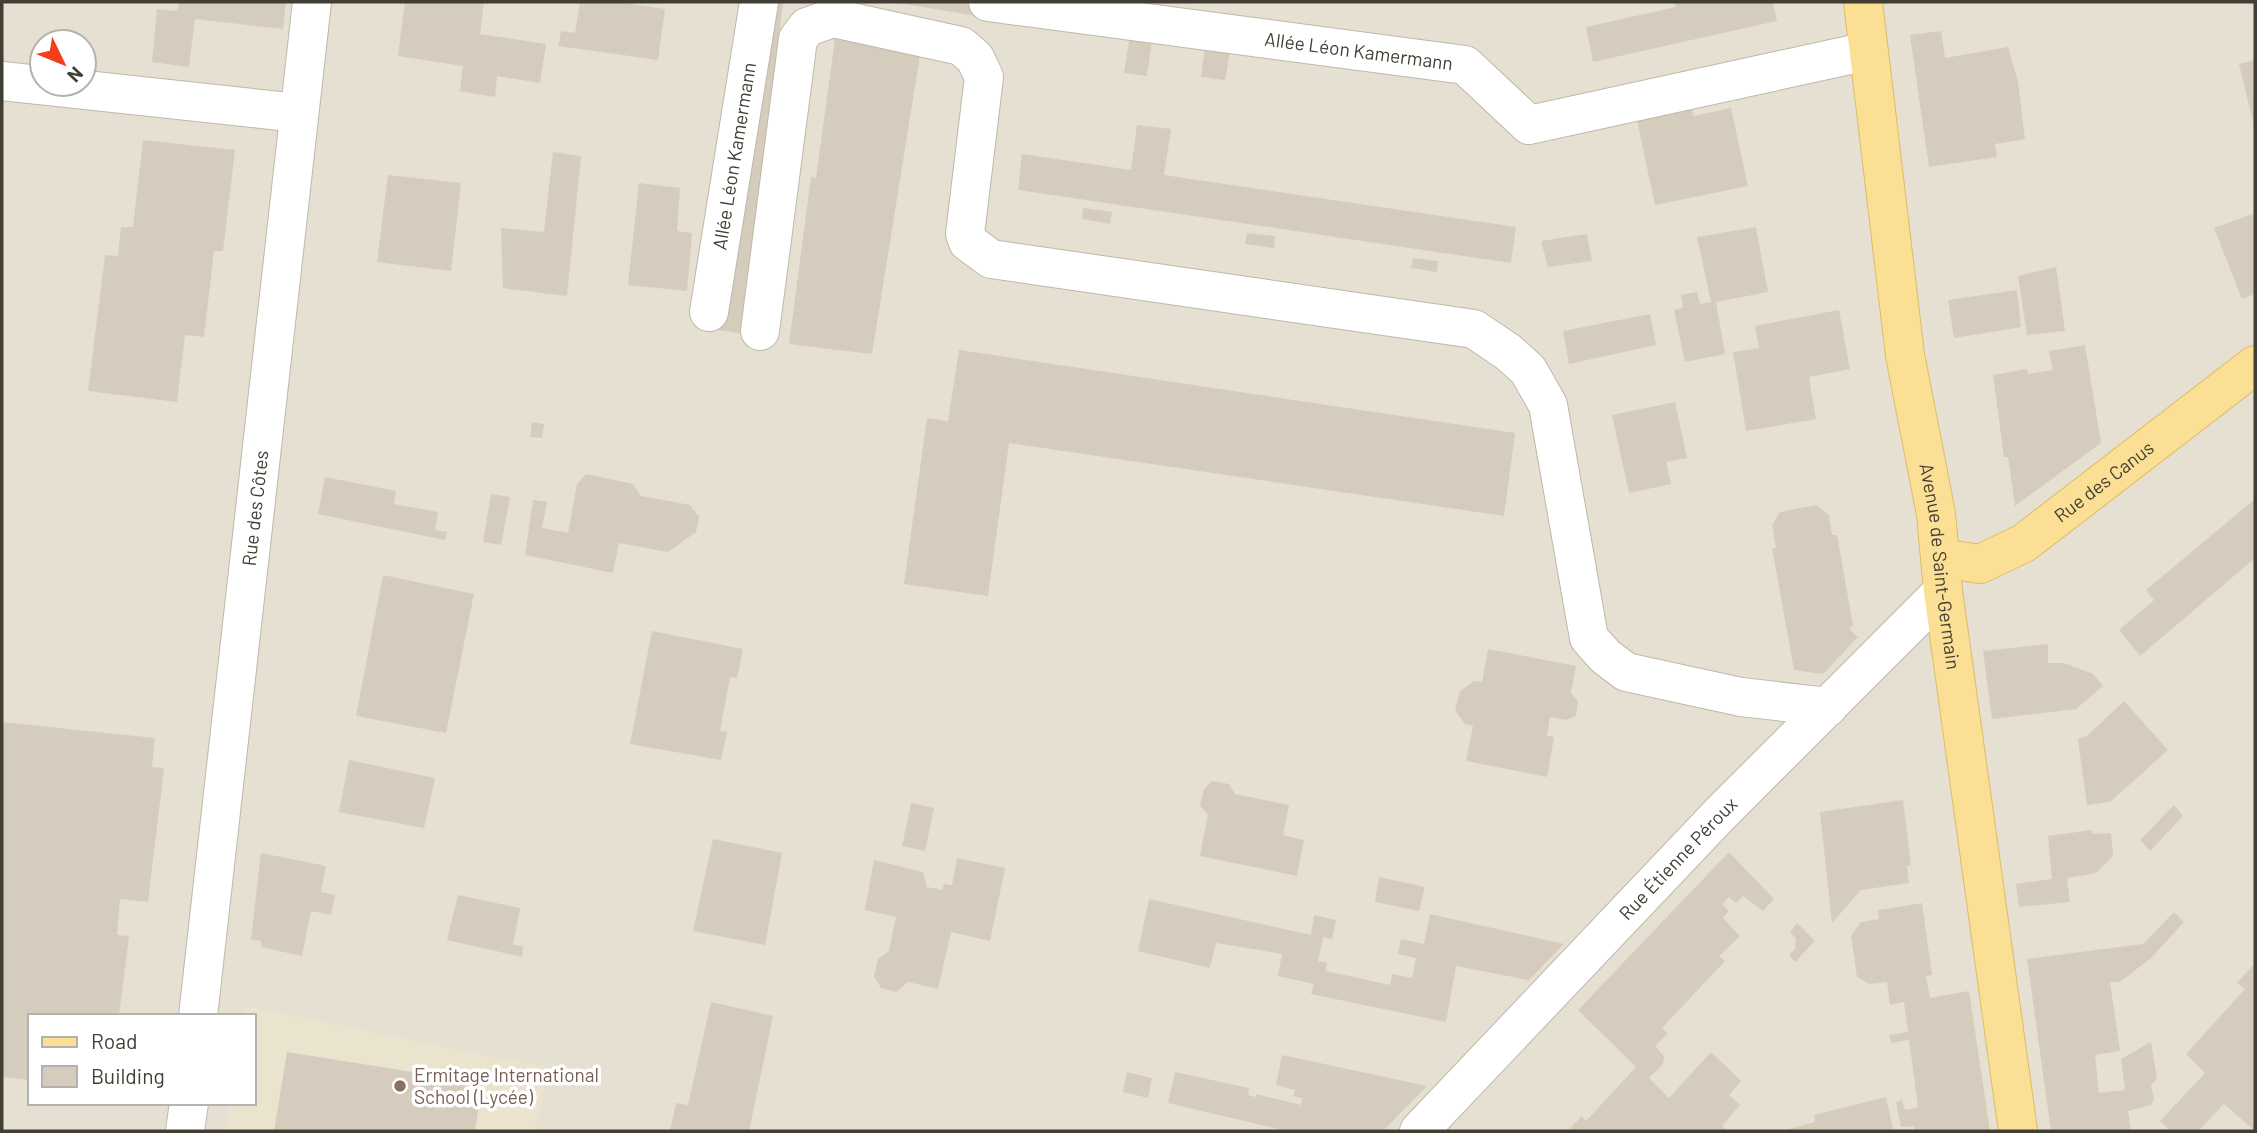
<svg xmlns="http://www.w3.org/2000/svg" width="2257" height="1133" viewBox="0 0 2257 1133" font-family="Barlow,sans-serif">
  <style>
    .residential { fill: #e5e0d2; fill-rule: evenodd }
    .education { fill: #eae3ce }
    .building { fill: #d6ccbd }
    .lines { fill: none; stroke-linecap: round; stroke-linejoin: round }
    .minor-casing { stroke: #bfb8aa; stroke-width: 40 }
    .major-casing { stroke: #dfbc65; stroke-width: 40 }
    .minor { stroke: #fff; stroke-width: 38 }
    .major { stroke: #fadf94; stroke-width: 38 }
    .education-dot { fill: #8d6e63; stroke: #fff; stroke-width: 2.5 }
    .labels { text-anchor: middle; stroke-width: 7; stroke-linejoin: round; paint-order: stroke }
    .street-label { font-size: 19px; fill: #433e34; stroke: #fff }
    .education-label { font-size: 19px; fill: #785e54; stroke: #fff; text-anchor: start }
  </style>
  <rect width="100%" height="100%" fill="#f1eee4"/>
  <path class="residential" d="M 2,2 L 2255,2 L 2255,1131 L 2,1131 ZM 42,42 L 84,42 L 84,84 L 42,84 ZM 30,1016 L 254,1016 L 254,1103 L 30,1103 Z"/>
  <path class="education" d="M 244,1006 L 550,1068 L 535,1131 L 227,1131 L 230,1103 L 254,1103 L 254,1016 L 242,1016 Z"/>
  <path class="building" d="M 179,2 L 286,2 L 283,29 L 195,19 L 189,67 L 152,62 L 157,9 L 177,11 Z
    M 405,2 L 484,2 L 480,34 L 546,44 L 540,83 L 497,76 L 495,97 L 460,91 L 463,66 L 398,56 Z
    M 580,2 L 619,2 L 665,9 L 658,60 L 558,46 L 561,31 L 575,33 Z
    M 739,2 L 783,2 L 746,334 L 702,328 Z
    M 893,2 L 1035,2 L 1032,25 Z
    M 1674,2 L 1773,2 L 1777,21 L 1593,62 L 1586,27 L 1676,7 Z
    M 1131,29 L 1153,33 L 1147,76 L 1124,73 Z
    M 1941,31 L 1945,58 L 2008,47 L 2018,82 L 2025,139 L 1995,144 L 1997,157 L 1929,167 L 1910,35 Z
    M 835,39 L 921,49 L 872,354 L 789,344 L 811,177 L 816,178 Z
    M 1206,41 L 1231,45 L 1225,80 L 1201,77 Z
    M 2255,60 L 2255,126 L 2254,126 L 2239,64 Z
    M 1691,103 L 1693,116 L 1731,108 L 1748,186 L 1655,205 L 1636,116 Z
    M 1137,125 L 1171,129 L 1164,175 L 1516,227 L 1511,263 L 1018,190 L 1022,154 L 1131,170 Z
    M 143,140 L 235,150 L 223,251 L 214,251 L 204,337 L 185,335 L 177,402 L 88,391 L 105,255 L 118,256 L 121,227 L 133,227 Z
    M 553,152 L 581,156 L 567,296 L 503,288 L 501,228 L 544,232 Z
    M 388,175 L 461,183 L 451,271 L 377,262 Z
    M 639,183 L 680,188 L 677,231 L 692,233 L 687,291 L 628,285 Z
    M 1083,208 L 1112,212 L 1110,224 L 1082,219 Z
    M 2252,214 L 2255,222 L 2255,294 L 2242,299 L 2214,228 Z
    M 1756,227 L 1768,292 L 1716,302 L 1725,354 L 1685,362 L 1674,310 L 1683,308 L 1681,295 L 1697,292 L 1700,304 L 1711,302 L 1697,237 Z
    M 1247,233 L 1275,236 L 1274,248 L 1245,244 Z
    M 1587,234 L 1592,261 L 1548,267 L 1541,241 Z
    M 1413,258 L 1438,261 L 1437,272 L 1411,268 Z
    M 2056,267 L 2065,331 L 2027,335 L 2018,276 Z
    M 2017,290 L 2021,327 L 1954,338 L 1948,300 Z
    M 1839,310 L 1850,369 L 1809,377 L 1816,419 L 1746,431 L 1733,352 L 1759,348 L 1755,326 Z
    M 1650,314 L 1656,345 L 1569,364 L 1563,331 Z
    M 2085,345 L 2101,443 L 2015,506 L 2008,457 L 2004,457 L 1993,375 L 2027,369 L 2028,374 L 2053,370 L 2049,351 Z
    M 959,350 L 1515,433 L 1504,516 L 1009,443 L 988,596 L 904,584 L 927,418 L 948,421 Z
    M 1675,402 L 1687,458 L 1666,462 L 1671,484 L 1629,493 L 1612,415 Z
    M 532,422 L 544,424 L 542,438 L 530,437 Z
    M 586,474 L 633,484 L 641,496 L 690,505 L 699,517 L 696,532 L 668,552 L 619,543 L 613,573 L 525,555 L 533,500 L 547,502 L 542,528 L 568,533 L 577,484 Z
    M 325,477 L 396,491 L 394,504 L 438,512 L 435,530 L 447,532 L 445,540 L 318,514 Z
    M 491,494 L 510,497 L 501,545 L 483,542 Z
    M 2255,499 L 2255,558 L 2140,656 L 2119,630 L 2154,600 L 2146,590 Z
    M 1816,505 L 1829,515 L 1832,535 L 1837,535 L 1853,625 L 1849,629 L 1858,637 L 1823,674 L 1794,670 L 1772,548 L 1776,548 L 1772,525 L 1780,512 Z
    M 383,575 L 474,594 L 446,733 L 356,716 Z
    M 652,631 L 743,649 L 737,678 L 730,677 L 720,731 L 727,732 L 721,760 L 630,744 Z
    M 2048,644 L 2048,663 L 2064,663 L 2093,674 L 2103,686 L 2076,709 L 1992,719 L 1983,651 Z
    M 1488,649 L 1576,666 L 1571,693 L 1578,701 L 1576,716 L 1566,720 L 1550,717 L 1547,736 L 1554,737 L 1547,777 L 1466,761 L 1473,726 L 1465,724 L 1455,710 L 1460,691 L 1474,681 L 1482,682 Z
    M 2124,701 L 2168,750 L 2110,802 L 2087,805 L 2078,739 L 2087,736 Z
    M 2,722 L 155,738 L 152,767 L 164,768 L 148,902 L 120,899 L 117,935 L 129,936 L 119,1016 L 30,1016 L 30,1080 L 2,1077 Z
    M 349,760 L 435,778 L 424,828 L 339,812 Z
    M 1212,781 L 1229,784 L 1235,794 L 1289,805 L 1283,835 L 1304,840 L 1297,876 L 1200,856 L 1208,814 L 1200,806 L 1204,789 Z
    M 1903,800 L 1911,865 L 1907,866 L 1909,883 L 1861,890 L 1832,923 L 1820,812 Z
    M 911,803 L 934,808 L 925,851 L 902,846 Z
    M 2174,805 L 2183,816 L 2150,851 L 2140,840 Z
    M 2092,830 L 2093,834 L 2111,833 L 2113,856 L 2096,873 L 2067,878 L 2070,902 L 2019,907 L 2016,884 L 2052,879 L 2048,836 Z
    M 713,839 L 782,853 L 765,945 L 693,931 Z
    M 1729,852 L 1774,899 L 1763,911 L 1743,896 L 1736,903 L 1729,897 L 1722,904 L 1729,911 L 1723,918 L 1740,936 L 1719,956 L 1725,961 L 1662,1028 L 1668,1033 L 1655,1046 L 1664,1056 L 1663,1064 L 1649,1078 L 1669,1098 L 1711,1052 L 1741,1081 L 1729,1095 L 1740,1105 L 1722,1126 L 1729,1131 L 1567,1131 L 1582,1116 L 1586,1121 L 1636,1067 L 1578,1010 Z
    M 261,853 L 326,866 L 321,892 L 335,895 L 331,915 L 311,911 L 302,956 L 261,947 L 261,941 L 251,939 Z
    M 957,858 L 1005,868 L 990,941 L 951,932 L 938,989 L 908,982 L 896,992 L 881,988 L 874,976 L 878,959 L 889,951 L 896,917 L 865,910 L 874,860 L 923,872 L 927,887 L 942,890 L 944,884 L 952,885 Z
    M 1379,877 L 1425,887 L 1419,911 L 1375,902 Z
    M 458,895 L 520,908 L 513,945 L 523,946 L 522,957 L 447,940 Z
    M 1149,899 L 1311,935 L 1314,915 L 1336,920 L 1332,939 L 1323,937 L 1318,961 L 1327,963 L 1326,971 L 1390,985 L 1392,974 L 1412,978 L 1416,958 L 1398,954 L 1401,939 L 1424,944 L 1430,914 L 1564,944 L 1529,980 L 1456,966 L 1446,1022 L 1311,994 L 1314,984 L 1278,976 L 1282,954 L 1216,943 L 1210,968 L 1138,951 Z
    M 1922,903 L 1932,975 L 1926,976 L 1930,998 L 1969,991 L 1990,1131 L 1914,1131 L 1914,1126 L 1901,1127 L 1896,1102 L 1902,1100 L 1905,1110 L 1918,1107 L 1909,1040 L 1891,1043 L 1889,1035 L 1908,1032 L 1904,1002 L 1890,1005 L 1887,982 L 1869,984 L 1857,977 L 1851,936 L 1861,922 L 1879,919 L 1878,910 Z
    M 2174,912 L 2184,922 L 2151,958 L 2120,982 L 2110,982 L 2120,1051 L 2095,1055 L 2099,1093 L 2125,1090 L 2121,1059 L 2151,1042 L 2157,1079 L 2151,1085 L 2154,1099 L 2151,1105 L 2128,1111 L 2131,1131 L 2051,1131 L 2027,959 L 2143,944 Z
    M 1797,923 L 1815,941 L 1795,962 L 1789,955 L 1795,949 L 1796,939 L 1790,932 Z
    M 2255,963 L 2255,1131 L 2224,1104 L 2198,1131 L 2171,1131 L 2160,1121 L 2205,1073 L 2186,1054 L 2245,989 L 2237,983 Z
    M 711,1002 L 773,1016 L 749,1131 L 670,1131 L 676,1103 L 688,1105 Z
    M 287,1052 L 482,1083 L 475,1131 L 274,1131 Z
    M 1282,1055 L 1427,1086 L 1383,1131 L 1287,1131 L 1168,1103 L 1175,1072 L 1249,1088 L 1248,1095 L 1256,1097 L 1256,1094 L 1301,1105 L 1302,1098 L 1293,1096 L 1295,1090 L 1276,1085 Z
    M 1127,1072 L 1152,1078 L 1148,1098 L 1123,1092 Z
    M 1886,1097 L 1893,1129 L 1888,1131 L 1782,1131 L 1815,1122 L 1814,1115 Z"/>
  <g class="lines">
    <defs>
      <g id="minor">
        <path id="s1" d="M 988,2 L 1465,65 L 1529,125 L 1868,51"/>
        <path d="M 2,81 L 298,113"/>
        <path id="s2" d="M 709,312 L 759,2"/>
        <path d="M 760,331 L 798,39 L 807,27 L 833,18 L 961,46 L 975,58 L 984,77 L 965,234 L 968,242 L 991,259 L 1474,329 L 1508,352 L 1528,370 L 1548,405 L 1589,638 L 1605,656 L 1626,672 L 1741,697 L 1828,707"/>
        <path id="s3" d="M 198,1016 L 312,2"/>
        <path d="M 185,1131 L 189,1103"/>
        <path id="s4" d="M 1419,1131 L 1720,814 L 1943,591"/>
      </g>
      <g id="major">
        <path id="s5" d="M 1863,2 L 1905,355 L 1936,514 L 1943,591 L 2018,1131"/>
        <path id="s6" d="M 1941,558 L 1980,564 L 2024,543 L 2255,365"/>
      </g>
    </defs>
    <use href="#minor" class="minor-casing"/>
    <use href="#major" class="major-casing"/>
    <use href="#minor" class="minor"/>
    <use href="#major" class="major"/>
  </g>
  <circle class="education-dot" cx="400" cy="1086" r="7"/>
  <g class="labels">
    <g class="street-label">
      <text dy="7" stroke="none"><textPath href="#s1" startOffset="374">Allée Léon Kamermann</textPath></text>
      <text dy="7" stroke="none"><textPath href="#s2" startOffset="158">Allée Léon Kamermann</textPath></text>
      <text dy="7" stroke="none"><textPath href="#s6" startOffset="189">Rue des Canus</textPath></text>
      <text dy="7" stroke="none"><textPath href="#s3" startOffset="511">Rue des Côtes</textPath></text>
      <text dy="7" stroke="none"><textPath href="#s5" startOffset="570">Avenue de Saint-Germain</textPath></text>
      <text dy="7" stroke="none"><textPath href="#s4" startOffset="376">Rue Étienne Péroux</textPath></text>
    </g>
    <g class="education-label">
      <text x="414" y="1082">Ermitage International<tspan x="414" dy="22">School (Lycée)</tspan></text>
    </g>
  </g>
  <rect width="2257" height="1133" fill="none" stroke="#433e34" stroke-width="7"/>
  <rect x="28" y="1014" width="228" height="91" fill="#ffffff" stroke="#b4b2ae" stroke-width="2"/>
  <rect x="42" y="1037" width="35" height="10" fill="#fadf94" stroke="#b4b2ae" stroke-width="2"/>
  <text x="91" y="1049" font-size="21" fill="#433e34">Road</text>
  <rect x="42" y="1066" width="35" height="21" fill="#d6ccbd" stroke="#b4b2ae" stroke-width="2"/>
  <text x="91" y="1084" font-size="21" fill="#433e34">Building</text>
  <g transform="translate(63 63) rotate(133)"><circle r="33" fill="#ffffff" stroke="#b4b2ae" stroke-width="2"/>
  <path d="M0-5L12 26L0 18L-12 26Z" fill="#f23e1a"/>
  <text y="-10" font-size="19" font-weight="bold" text-anchor="middle" fill="#433e34">N</text>
  </g>
</svg>
